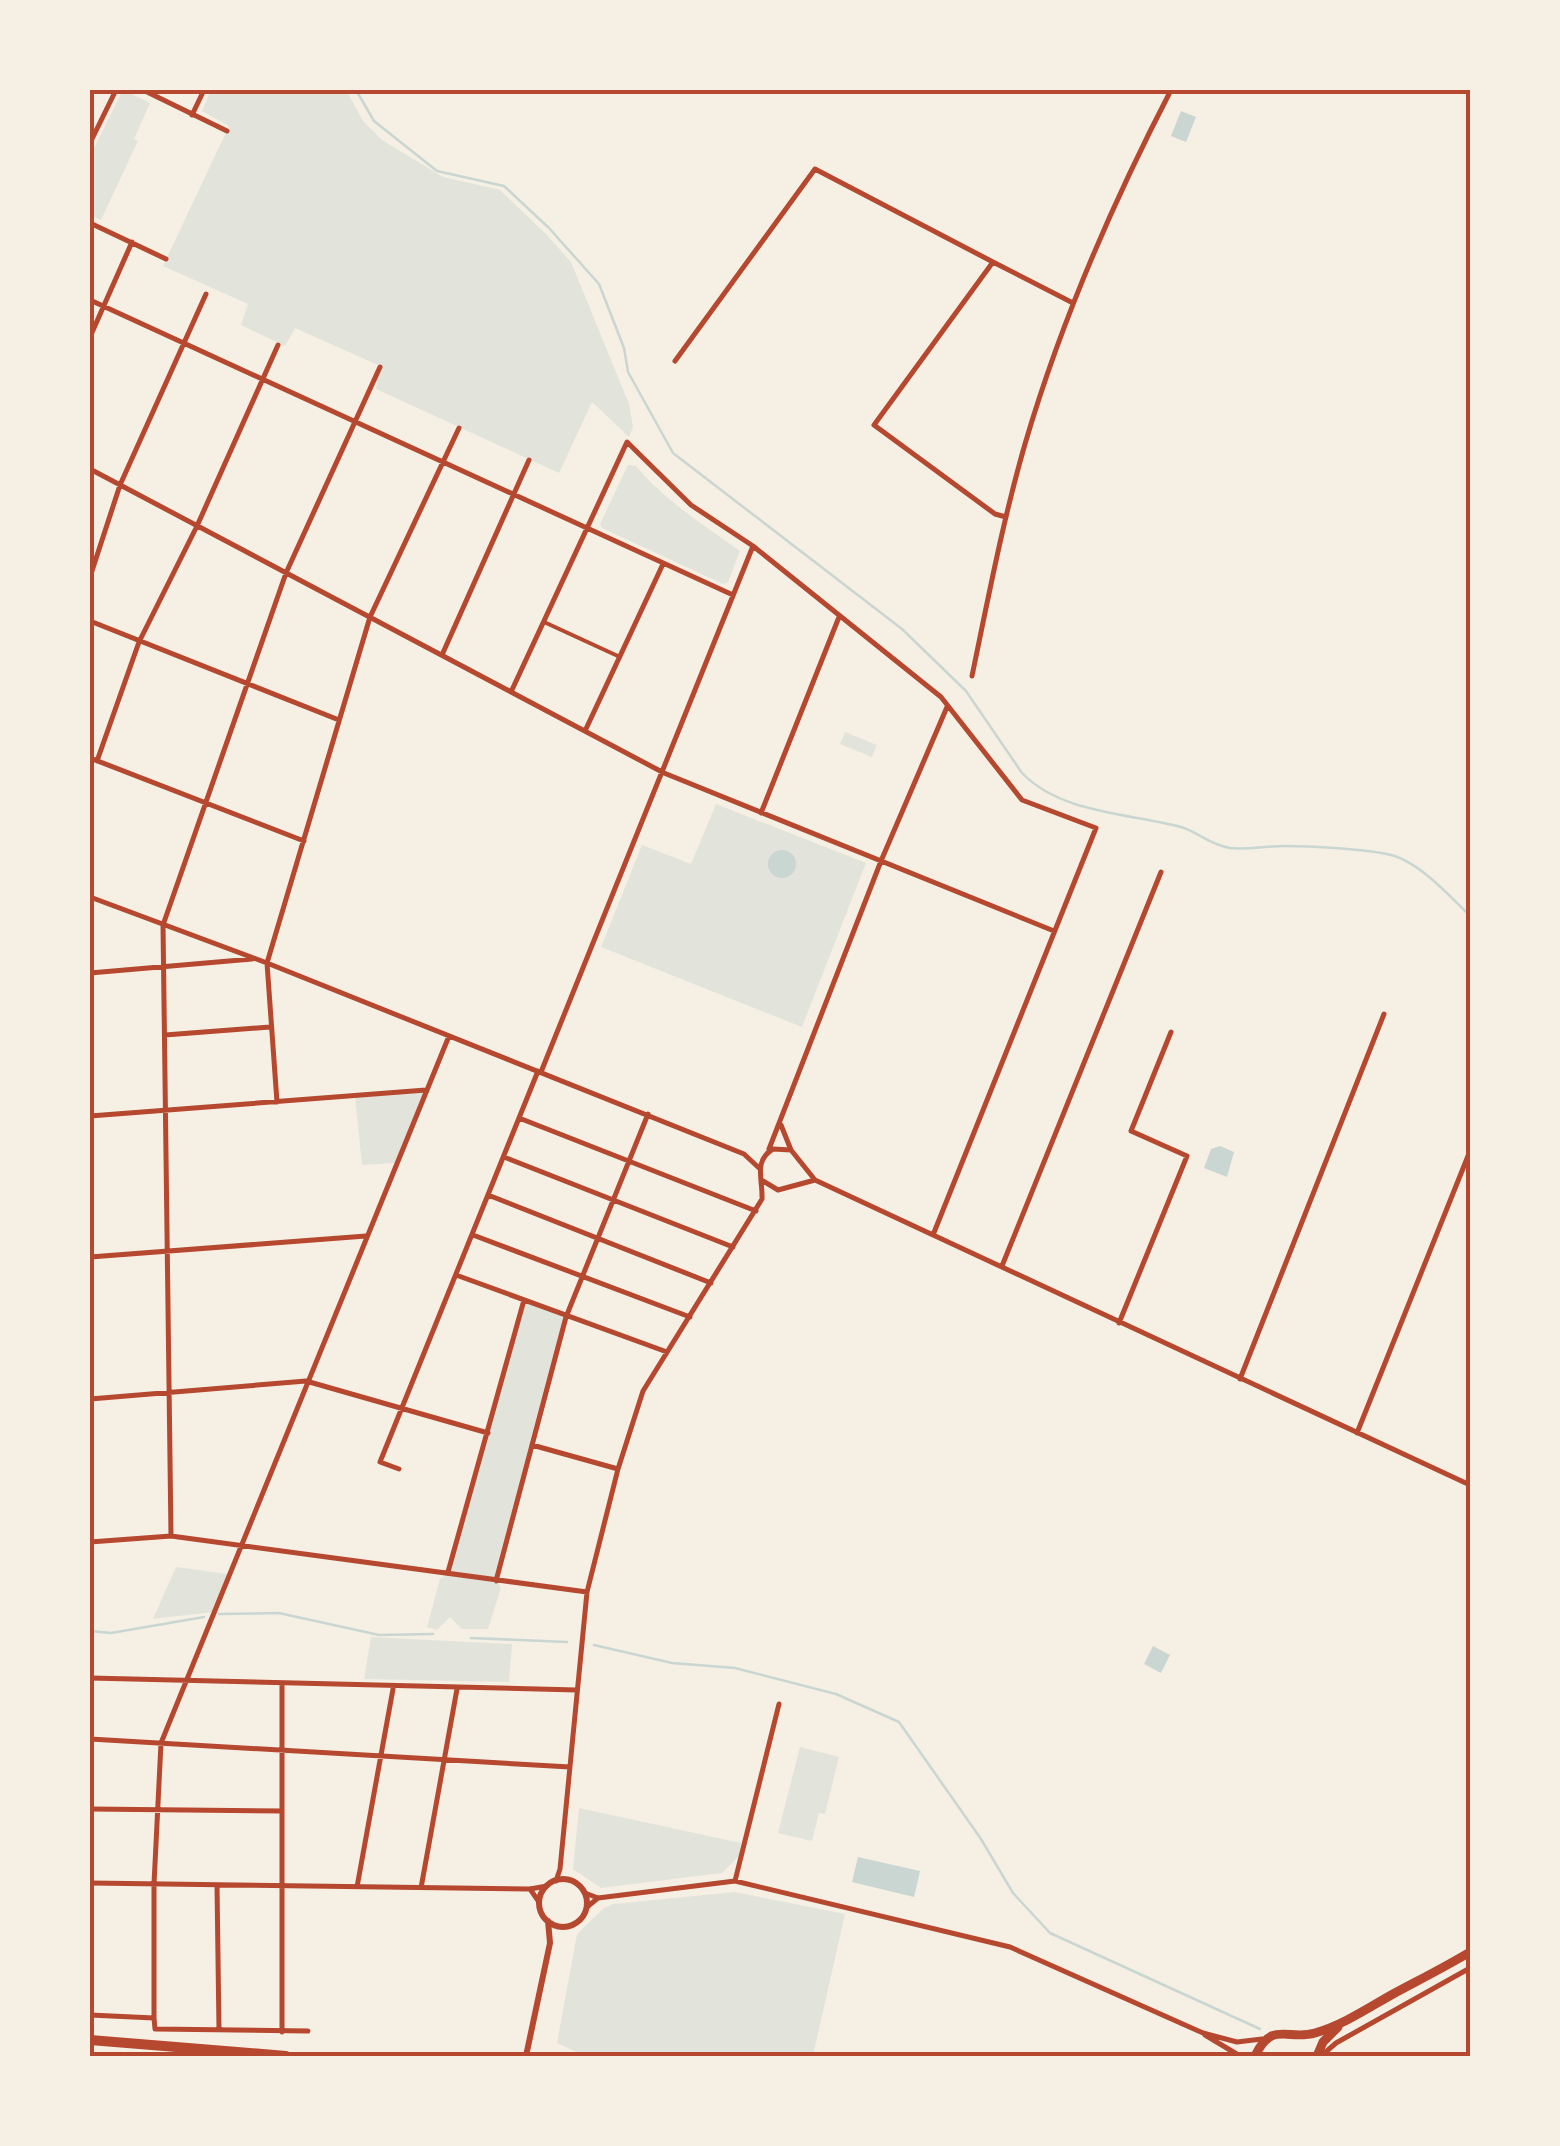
<svg xmlns="http://www.w3.org/2000/svg" width="1560" height="2146" viewBox="0 0 1560 2146" font-family="'Alegreya Sans',sans-serif">
  <style>
    .green { fill: #e2e4dc }
    .water { fill: #c9d6d2 }
    .lines { fill: none; stroke-linecap: round; stroke-linejoin: round }
    .stream { stroke: #c9d6d2; stroke-width: 2.5 }
    .pedestrian { stroke: #b5482f; stroke-width: 4 }
    .minor { stroke: #b5482f; stroke-width: 5 }
    .tertiary { stroke: #b5482f; stroke-width: 6 }
    .primary { stroke: #b5482f; stroke-width: 9 }
    .motorway { stroke: #b5482f; stroke-width: 10 }
    .neatline { fill: none; stroke: #b5482f; stroke-width: 4 }
  </style>
  <rect width="100%" height="100%" fill="#f6efe4"/>
  <path class="green" d="M 123,90 L 150,103 L 134,139 L 138,141 L 101,220 L 90,215 L 90,156 Z
    M 211,90 L 346,90 L 363,121 L 382,140 L 443,177 L 500,190 L 545,233 L 571,262 L 629,404 L 633,427 L 629,437 L 592,402 L 559,473 L 376,389 L 380,366 L 295,328 L 285,346 L 241,325 L 248,304 L 163,266 L 229,126 L 202,111 Z
    M 628,465 L 636,466 C 666,502 703,524 740,551 L 728,582 L 723,584 L 602,528 L 600,524 Z
    M 845,732 L 877,745 L 872,757 L 840,744 Z
    M 716,804 L 866,863 L 802,1027 L 601,947 L 642,845 L 691,864 Z
    M 426,1090 L 396,1163 L 362,1165 L 355,1096 Z
    M 524,1300 L 566,1317 L 496,1580 L 501,1588 L 488,1629 L 462,1629 L 450,1617 L 437,1630 L 427,1627 L 440,1579 L 448,1573 Z
    M 176,1567 L 228,1574 L 213,1612 L 153,1619 Z
    M 371,1637 L 512,1644 L 509,1682 L 364,1679 Z
    M 800,1747 L 839,1757 L 825,1814 L 819,1813 L 812,1841 L 778,1833 Z
    M 579,1808 L 741,1843 L 739,1856 L 722,1873 L 601,1888 L 573,1869 Z
    M 735,1892 L 845,1914 L 813,2056 L 585,2056 L 557,2043 L 577,1934 L 604,1908 L 613,1904 Z"/>
  <path class="water" d="M 1181,111 L 1196,117 L 1186,142 L 1171,136 Z
    M768 864a14 14 0 1 1 28 0a14 14 0 1 1-28 0Z
    M 1220,1146 L 1234,1152 L 1227,1177 L 1204,1168 L 1211,1149 Z
    M 1153,1646 L 1170,1655 L 1161,1673 L 1144,1664 Z
    M 858,1857 L 920,1871 L 914,1897 L 852,1882 Z"/>
  <g class="lines">
    <path class="stream" d="M 356,90 L 374,121 L 437,171 L 504,186 L 549,228 L 599,284 L 624,348 L 628,372 L 673,453 L 902,629 L 966,691 L 1022,773 C 1062,814 1129,813 1181,827 C 1198,832 1210,845 1230,848 C 1247,850 1266,846 1284,846 C 1310,846 1367,849 1391,855 C 1419,862 1450,896 1470,916
      M 219,1614 L 279,1613 L 379,1635 L 433,1634
      M 90,1631 L 111,1633 L 204,1617
      M 471,1638 L 567,1642
      M 594,1645 L 672,1663 L 735,1668 L 836,1694 L 899,1722 L 981,1839 L 1013,1893 L 1050,1933 L 1260,2029"/>
    <path class="pedestrian" d="M 544,622 L 620,657"/>
    <path class="minor" d="M 143,90 L 227,131
      M 192,115 L 204,90
      M 90,143 L 116,90
      M 90,223 L 166,259
      M 90,300 L 733,595
      M 90,337 L 132,242
      M 675,361 L 815,169 L 993,262
      M 90,469 L 664,773 L 1054,931
      M 1006,517 L 995,514 L 874,425 L 993,262 L 1073,303
      M 90,577 L 120,485 L 206,294
      M 90,621 L 339,720
      M 442,655 L 529,460
      M 972,676 C 988,599 1003,520 1025,444 C 1061,321 1112,204 1171,90
      M 511,692 L 627,442 L 691,505 L 753,546 L 941,697 L 1022,800 L 1096,828 L 933,1235
      M 585,731 L 663,564
      M 90,758 L 304,841
      M 97,761 L 139,642 L 197,526 L 278,345
      M 761,813 L 839,617
      M 90,897 L 267,963 L 744,1154 L 759,1168
      M 90,973 L 252,959
      M 165,1035 L 270,1027
      M 541,1072 L 753,546
      M 277,1102 L 267,963 L 370,617 L 459,428
      M 90,1116 L 426,1090
      M 519,1118 L 756,1211
      M 781,1125 L 791,1150 L 815,1180 L 1470,1485
      M 769,1149 L 881,861 L 947,707
      M 504,1157 L 733,1247
      M 763,1181 L 778,1190 L 815,1180
      M 488,1195 L 711,1283
      M 473,1235 L 690,1317
      M 90,1257 L 366,1236
      M 1002,1266 L 1161,872
      M 456,1275 L 667,1352
      M 1119,1323 L 1187,1156 L 1131,1131 L 1171,1032
      M 1240,1379 L 1384,1014
      M 90,1399 L 306,1381 L 488,1433
      M 1357,1433 L 1470,1151
      M 532,1445 L 618,1469
      M 399,1469 L 380,1462 L 538,1071
      M 171,1536 L 163,925 L 286,573 L 380,367
      M 90,1542 L 171,1536 L 587,1592
      M 448,1572 L 524,1300
      M 496,1581 L 566,1317 L 648,1114
      M 90,1678 L 577,1690
      M 90,1739 L 570,1767
      M 90,1809 L 282,1811
      M 556,1881 L 560,1869 L 587,1592 L 618,1469 L 643,1391 L 762,1199 C 763,1179 753,1161 773,1149 L 791,1150
      M 735,1881 L 779,1704
      M 90,1883 L 530,1889 L 547,1886
      M 217,1885 L 219,2030
      M 357,1887 L 393,1689
      M 421,1888 L 457,1689
      M 530,1889 L 539,1902
      M 585,1893 L 598,1898 L 735,1881 L 1010,1947 L 1203,2033 L 1237,2042 L 1262,2039
      M 587,1907 L 598,1898
      M 90,2015 L 154,2018 L 155,2029 L 308,2031
      M 154,2018 L 154,1884 L 161,1743 L 449,1036
      M 282,2032 L 282,1683
      M 1205,2035 L 1240,2056
      M 1321,2056 L 1336,2043 L 1470,1968"/>
    <path class="tertiary" d="M539 1903a24 24 0 1 1 48 0a24 24 0 1 1-48 0Z
      M 526,2056 L 550,1943 L 548,1921"/>
    <path class="primary" d="M 1255,2056 C 1272,2020 1288,2041 1315,2033 C 1343,2025 1368,2008 1393,1994 C 1419,1980 1445,1967 1470,1952
      M 1317,2056 L 1323,2042 L 1338,2027"/>
    <path class="motorway" d="M 90,2040 L 286,2056"/>
  </g>
  <rect width="1560" height="2146" fill="none" stroke="#f6efe4" stroke-width="185"/>
  <rect x="92" y="92" width="1376" height="1962" class="neatline"/>
</svg>
